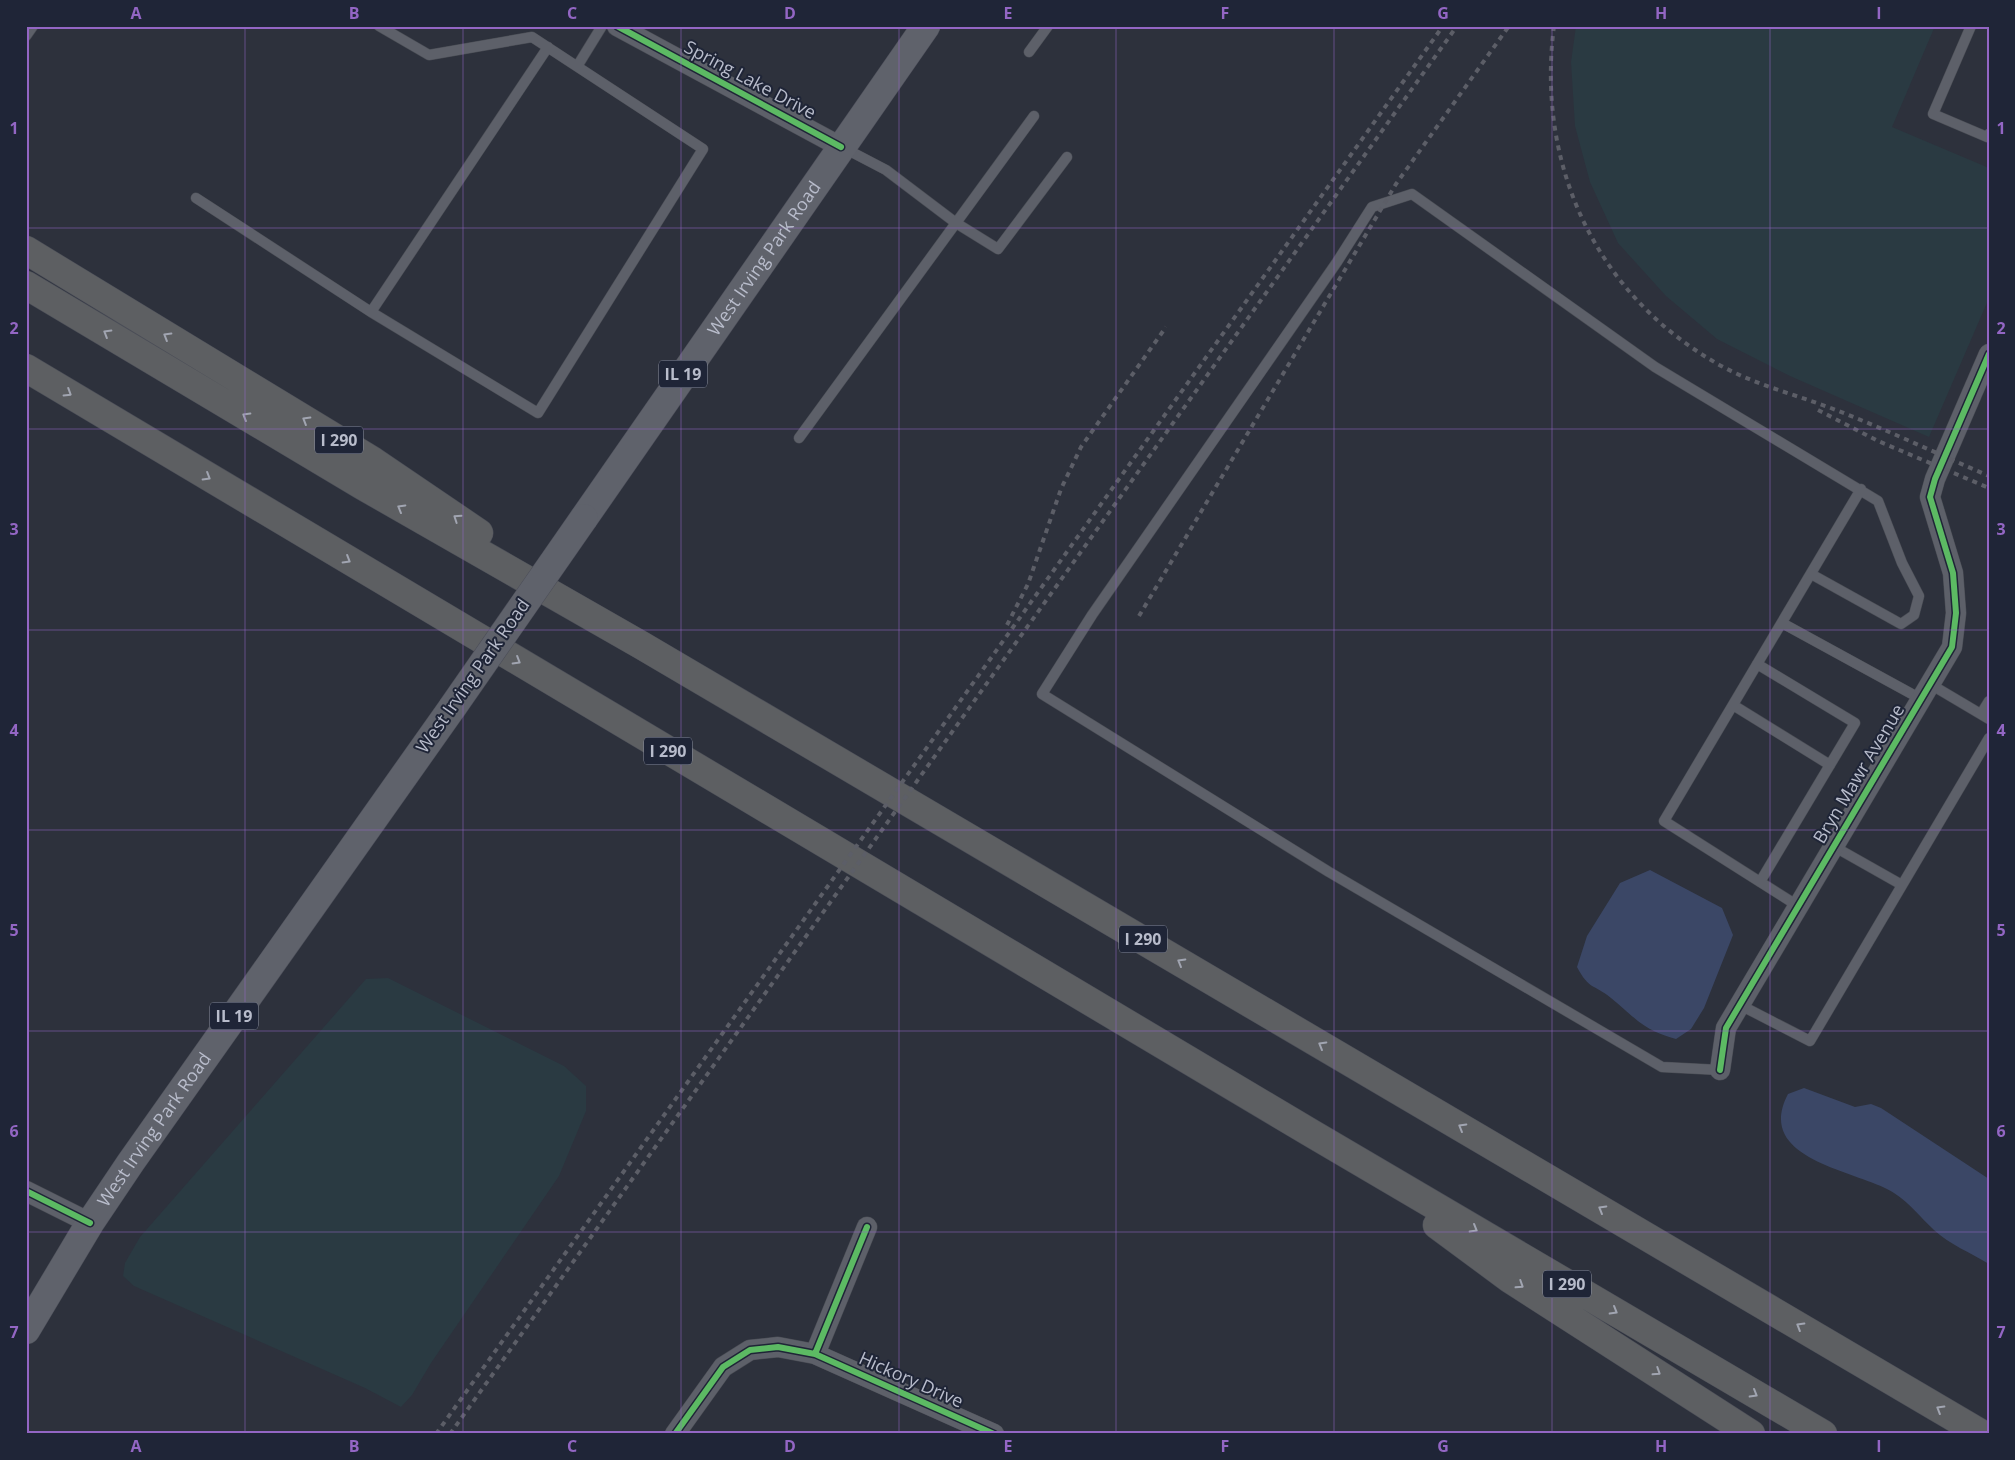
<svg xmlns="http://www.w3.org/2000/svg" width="2015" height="1460" viewBox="0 0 2015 1460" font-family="'Open Sans',sans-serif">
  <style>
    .green { fill: #2a3a42 }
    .water { fill: #3b4766 }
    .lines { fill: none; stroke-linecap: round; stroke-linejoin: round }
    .lane-casing { stroke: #494c54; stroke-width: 11 }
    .street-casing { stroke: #494c54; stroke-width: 21 }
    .primary-casing { stroke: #4b4e58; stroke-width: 29 }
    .highway-casing { stroke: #4a4d57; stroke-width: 29 }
    .lane { stroke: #5d6069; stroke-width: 10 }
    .street { stroke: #5d6069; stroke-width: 20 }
    .primary { stroke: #5f626b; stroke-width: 28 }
    .highway { stroke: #5d5f62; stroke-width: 28 }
    .rail { stroke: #5c5e67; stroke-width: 4; stroke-dasharray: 5 5; stroke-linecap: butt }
    .primary-bridge-casing { stroke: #4b4e58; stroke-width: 29; stroke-linecap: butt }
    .primary-bridge { stroke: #5f626b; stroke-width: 28 }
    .cycleway-casing { stroke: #1f2537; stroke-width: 9 }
    .cycleway { stroke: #5cba63; stroke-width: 6 }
    .oneway { stroke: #a1a5b1 }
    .grid { fill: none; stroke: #9366c4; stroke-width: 1; stroke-opacity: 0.55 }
    .labels { text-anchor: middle; stroke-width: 4; stroke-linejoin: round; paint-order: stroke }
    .shield { fill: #1f2537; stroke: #8a8f9f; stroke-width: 1 }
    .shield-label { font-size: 16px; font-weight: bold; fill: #b8bccb }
    .street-label { font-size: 18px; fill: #b8bccb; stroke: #1f2537 }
    .neatline { fill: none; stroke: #9366c4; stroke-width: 2 }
    .grid-label { font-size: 16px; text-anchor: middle; font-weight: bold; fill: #9366c4 }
  </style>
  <rect width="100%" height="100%" fill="#2d313c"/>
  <path class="green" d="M 1576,26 L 1935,26 L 1892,127 L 1989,168 L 1989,298 L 1929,437 L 1790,376 L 1717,339 L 1666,296 L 1618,243 L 1590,182 L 1575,126 L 1571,62 Z
    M 388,978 L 564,1066 L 586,1086 L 586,1111 L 559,1176 L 431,1363 L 412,1395 L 401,1407 L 365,1388 L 134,1286 L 123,1276 L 125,1263 L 140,1237 L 366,979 Z"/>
  <path class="water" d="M 1650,870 L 1722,908 L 1733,935 L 1704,1008 L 1691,1029 L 1676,1039 C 1641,1029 1637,1019 1611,998 C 1594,984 1589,990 1577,967 L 1587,936 L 1620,883 Z
    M 1804,1088 L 1855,1107 L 1871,1104 L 1881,1108 L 1989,1179 L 1989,1264 C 1971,1253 1949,1244 1934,1230 C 1920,1217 1910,1203 1894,1193 C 1858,1170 1753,1161 1788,1094 Z"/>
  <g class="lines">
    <defs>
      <path id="lane" d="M 1971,26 L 1933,114 L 1987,137 L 1989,134
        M 26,36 L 33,26
        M 1029,52 L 1048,26
        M 578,65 L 602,26
        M 842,147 L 886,170 L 956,223 L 998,249 L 1067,157
        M 196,198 L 371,312 L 548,47
        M 371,312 L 538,413 L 703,149 L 532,37 L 429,55 L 379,26
        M 799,438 L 1034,116
        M 1782,623 L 1921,699
        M 1757,664 L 1855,723 L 1760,882
        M 1930,684 L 1989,719
        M 1733,705 L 1830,765
        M 1981,714 L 1989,701
        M 1833,846 L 1902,885
        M 1798,906 L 1664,821 L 1861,489
        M 1740,1005 L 1810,1041 L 1989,738
        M 1720,1070 L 1662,1067 L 1329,872 L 1042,694 L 1092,615 L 1337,262 L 1372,207 L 1412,194 L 1655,367 L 1878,501 L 1902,563 L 1919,596 L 1914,615 L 1901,624 L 1811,574"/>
      <path id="street" d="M 617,26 L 841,147
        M 1720,1070 L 1726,1028 L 1952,647 L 1956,613 L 1953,573 L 1930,497 L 1935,479 L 1989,354
        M 26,1191 L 90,1223
        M 815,1354 L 867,1227
        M 675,1434 L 723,1367 L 750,1350 L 778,1347 L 815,1354 L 994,1434"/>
      <g id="primary">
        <path id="s1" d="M 584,518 L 926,26"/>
        <path id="s2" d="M 26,1330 L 90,1223 L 131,1162 L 452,708"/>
      </g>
      <path id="highway" d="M 26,250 L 373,461 L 479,533
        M 26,285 L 363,486 L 641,645 L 1982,1434
        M 26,368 L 1311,1133 L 1823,1434
        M 1437,1225 L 1510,1279 L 1751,1434"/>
    </defs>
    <use href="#lane" class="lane-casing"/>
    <use href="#street" class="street-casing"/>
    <use href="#primary" class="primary-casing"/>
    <use href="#highway" class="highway-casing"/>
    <use href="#lane" class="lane"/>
    <use href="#street" class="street"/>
    <use href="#primary" class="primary"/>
    <use href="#highway" class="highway"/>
    <path class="rail" d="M 1554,26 C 1536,164 1595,293 1716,363 C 1754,385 1795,394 1836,410 C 1887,430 1938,454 1989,476
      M 1818,410 L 1878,441 L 1989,488
      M 1139,616 L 1396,184 L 1509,26
      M 1007,625 L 1028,584 L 1061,489 L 1081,447 L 1166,327
      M 436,1434 L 1443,26
      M 450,1434 L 1457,26"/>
    <defs>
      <path id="primary-bridge" d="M 452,708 L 584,518"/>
    </defs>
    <use href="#primary-bridge" class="primary-bridge-casing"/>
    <use href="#primary-bridge" class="primary-bridge"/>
    <defs>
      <path id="cycleway" d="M 617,26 L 841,147
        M 1720,1070 L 1726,1028 L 1952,647 L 1956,613 L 1953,573 L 1930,497 L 1935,479 L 1989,354
        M 26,1191 L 90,1223
        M 815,1354 L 867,1227
        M 675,1434 L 723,1367 L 750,1350 L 778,1347 L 815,1354 L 994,1434"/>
    </defs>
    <use href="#cycleway" class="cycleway-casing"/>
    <use href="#cycleway" class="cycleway"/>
  </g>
  <defs><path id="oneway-chevron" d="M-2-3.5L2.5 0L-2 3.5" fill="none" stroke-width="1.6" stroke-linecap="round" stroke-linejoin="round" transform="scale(1.25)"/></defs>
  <g class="oneway">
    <use href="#oneway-chevron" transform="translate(107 333) rotate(-149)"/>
    <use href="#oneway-chevron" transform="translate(167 336) rotate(-149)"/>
    <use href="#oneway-chevron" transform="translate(68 393) rotate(32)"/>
    <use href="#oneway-chevron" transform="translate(246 416) rotate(-149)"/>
    <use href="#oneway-chevron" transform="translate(306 420) rotate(-149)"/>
    <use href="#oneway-chevron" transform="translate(207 477) rotate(31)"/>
    <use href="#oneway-chevron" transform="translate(401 508) rotate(-150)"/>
    <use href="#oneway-chevron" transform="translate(457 518) rotate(-146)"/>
    <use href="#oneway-chevron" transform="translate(347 560) rotate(31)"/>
    <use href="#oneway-chevron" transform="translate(517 661) rotate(31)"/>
    <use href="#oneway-chevron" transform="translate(1181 962) rotate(-150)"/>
    <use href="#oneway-chevron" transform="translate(1322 1045) rotate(-150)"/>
    <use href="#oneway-chevron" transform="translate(1462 1127) rotate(-150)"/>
    <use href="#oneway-chevron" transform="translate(1602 1209) rotate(-150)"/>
    <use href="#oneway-chevron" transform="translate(1474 1229) rotate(30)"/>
    <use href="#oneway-chevron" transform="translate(1520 1285) rotate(33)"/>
    <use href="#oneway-chevron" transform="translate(1614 1311) rotate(30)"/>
    <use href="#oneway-chevron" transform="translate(1800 1326) rotate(-149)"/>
    <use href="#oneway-chevron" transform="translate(1657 1372) rotate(33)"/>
    <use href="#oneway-chevron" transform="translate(1754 1394) rotate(30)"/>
    <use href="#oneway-chevron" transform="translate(1940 1409) rotate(-149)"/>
  </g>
  <path class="grid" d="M 245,26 L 245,1434M 463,26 L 463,1434M 681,26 L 681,1434M 899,26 L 899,1434M 1116,26 L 1116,1434M 1334,26 L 1334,1434M 1552,26 L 1552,1434M 1770,26 L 1770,1434M 26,228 L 1989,228M 26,429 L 1989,429M 26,630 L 1989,630M 26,830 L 1989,830M 26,1031 L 1989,1031M 26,1232 L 1989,1232"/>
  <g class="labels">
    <g class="shield">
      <rect x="659" y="360.5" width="48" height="27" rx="4"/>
      <rect x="315" y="426.5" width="48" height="27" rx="4"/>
      <rect x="644" y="737.5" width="48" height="27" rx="4"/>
      <rect x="1119" y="925.5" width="48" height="27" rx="4"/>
      <rect x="210" y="1002.5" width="48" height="27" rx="4"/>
      <rect x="1543" y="1270.5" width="48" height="27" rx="4"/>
    </g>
    <g class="shield-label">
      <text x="683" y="380">IL 19</text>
      <text x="339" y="446">I 290</text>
      <text x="668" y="757">I 290</text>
      <text x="1143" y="945">I 290</text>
      <text x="234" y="1022">IL 19</text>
      <text x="1567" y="1290">I 290</text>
    </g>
    <g class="street-label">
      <text transform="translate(750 80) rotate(28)" y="6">Spring Lake Drive</text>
      <text dy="6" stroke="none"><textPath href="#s1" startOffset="316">West Irving Park Road</textPath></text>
      <text transform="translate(473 676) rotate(-55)" y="6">West Irving Park Road</text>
      <text transform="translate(1859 774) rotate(-59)" y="6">Bryn Mawr Avenue</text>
      <text dy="6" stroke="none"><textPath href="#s2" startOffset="238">West Irving Park Road</textPath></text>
      <text transform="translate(911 1380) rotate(24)" y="6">Hickory Drive</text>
    </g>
  </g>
  <rect width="2015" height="1460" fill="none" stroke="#1f2537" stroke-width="55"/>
  <rect x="28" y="28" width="1960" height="1404" class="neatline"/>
  <g class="grid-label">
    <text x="136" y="19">A</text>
    <text x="354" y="19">B</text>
    <text x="572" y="19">C</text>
    <text x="790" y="19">D</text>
    <text x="1008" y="19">E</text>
    <text x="1225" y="19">F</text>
    <text x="1443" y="19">G</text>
    <text x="1661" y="19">H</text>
    <text x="1879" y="19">I</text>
    <text x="14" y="134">1</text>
    <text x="2001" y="134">1</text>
    <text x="14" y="334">2</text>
    <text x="2001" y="334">2</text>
    <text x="14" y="535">3</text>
    <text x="2001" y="535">3</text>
    <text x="14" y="736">4</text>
    <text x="2001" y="736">4</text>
    <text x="14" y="936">5</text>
    <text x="2001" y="936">5</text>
    <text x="14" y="1137">6</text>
    <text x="2001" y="1137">6</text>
    <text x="14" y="1338">7</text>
    <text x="2001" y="1338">7</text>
    <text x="136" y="1452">A</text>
    <text x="354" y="1452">B</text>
    <text x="572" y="1452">C</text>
    <text x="790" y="1452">D</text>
    <text x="1008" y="1452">E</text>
    <text x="1225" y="1452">F</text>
    <text x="1443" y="1452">G</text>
    <text x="1661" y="1452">H</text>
    <text x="1879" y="1452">I</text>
  </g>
</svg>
